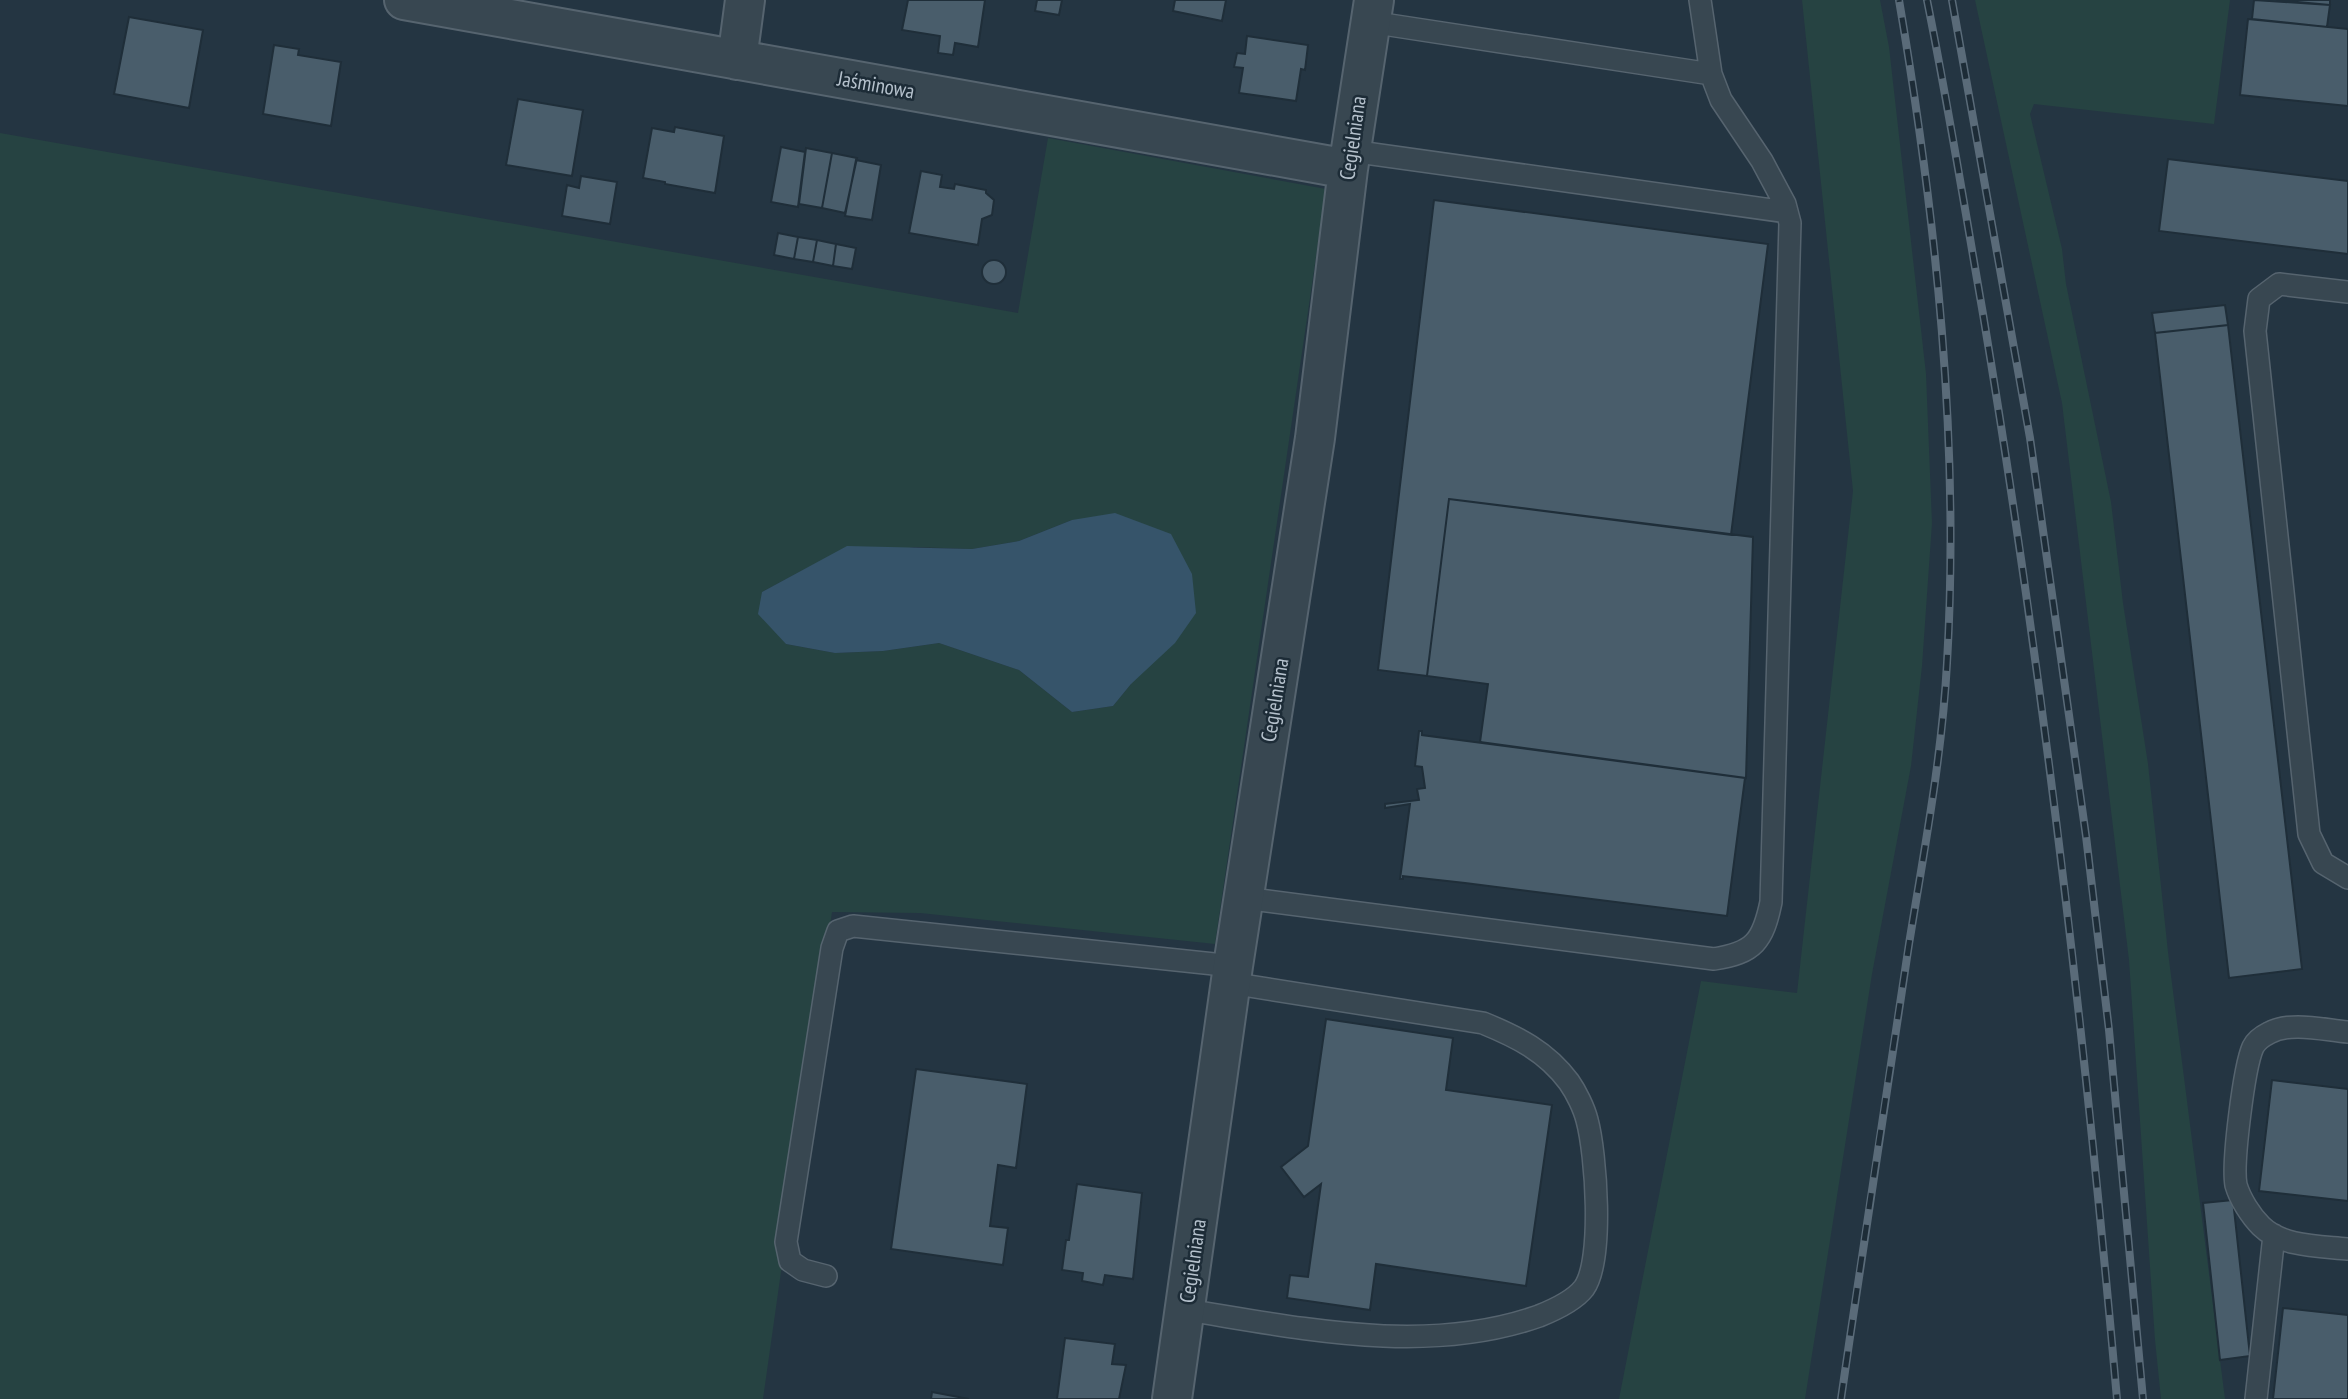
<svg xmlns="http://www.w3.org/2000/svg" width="2348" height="1399" viewBox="0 0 2348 1399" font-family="'PT Sans Narrow',sans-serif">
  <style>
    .green { fill: #264342; fill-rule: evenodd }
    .water { fill: #36546a }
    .building { fill: #495d6b; stroke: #1f2e39; stroke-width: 2 }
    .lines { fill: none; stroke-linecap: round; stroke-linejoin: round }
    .service-casing { stroke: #56646f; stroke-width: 24 }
    .minor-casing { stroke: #56646f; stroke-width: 42 }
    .service { stroke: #384751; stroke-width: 21 }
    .minor { stroke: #384751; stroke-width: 38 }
    .rail-casing { stroke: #5a6b79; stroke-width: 8 }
    .rail { stroke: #1d2c37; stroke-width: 5; stroke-dasharray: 16; stroke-linecap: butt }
    .labels { text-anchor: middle; stroke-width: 5; stroke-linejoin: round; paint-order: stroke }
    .street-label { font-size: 21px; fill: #b5c1cc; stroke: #1d2c37 }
  </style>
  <rect width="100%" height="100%" fill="#243542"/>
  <path class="green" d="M 1802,0 L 1880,0 L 1889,47 L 1926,374 L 1932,523 L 1922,666 L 1911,766 L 1872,974 L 1805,1399 L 1619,1399 L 1701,981 L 1797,993 L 1853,491 Z
    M 1975,0 L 2230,0 L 2214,124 L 2034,104 L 2030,114 L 2062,249 L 2066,284 L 2111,502 L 2123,603 L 2148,764 L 2168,952 L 2225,1399 L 2161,1399 L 2155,1340 L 2129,960 L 2062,403 Z
    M 0,133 L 1018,313 L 1048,138 L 1326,189 L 1215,944 L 920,913 L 832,912 L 763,1399 L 0,1399 ZM 1072,520 L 1131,684 L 1113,706 L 1072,712 L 1019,670 L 939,643 L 883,651 L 835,653 L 786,644 L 762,592 L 807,568 L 914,547 L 972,549 L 1019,541 Z"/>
  <path class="water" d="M 1115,513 L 1171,534 L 1192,574 L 1196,613 L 1175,643 L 1131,684 L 1113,706 L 1072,712 L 1019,670 L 939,643 L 883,651 L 835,653 L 786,644 L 758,614 L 762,592 L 847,546 L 972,549 L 1019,541 L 1072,520 Z"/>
  <path class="building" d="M 908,0 L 985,0 L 978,47 L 955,43 L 953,55 L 938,53 L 940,36 L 902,30 Z
    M 1037,0 L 1062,0 L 1059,15 L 1035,11 Z
    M 1175,0 L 1226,0 L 1222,21 L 1173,11 Z
    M 2254,0 L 2330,5 L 2327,27 L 2252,19 Z
    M 2276,0 L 2330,0 L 2330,5 Z
    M 129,17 L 203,30 L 189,108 L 114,94 Z
    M 2248,19 L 2348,29 L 2348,106 L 2240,95 Z
    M 1247,36 L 1308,45 L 1305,70 L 1301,69 L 1296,101 L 1239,93 L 1243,68 L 1234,67 L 1237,53 L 1245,54 Z
    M 274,45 L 299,49 L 298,55 L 341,62 L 331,126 L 263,114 Z
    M 518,99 L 583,110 L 572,176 L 506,165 Z
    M 675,127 L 724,136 L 715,193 L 665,184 L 665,182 L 643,178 L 652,128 L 674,132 Z
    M 781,147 L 805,152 L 798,207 L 771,202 Z
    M 806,148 L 832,153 L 822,208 L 799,204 Z
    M 832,153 L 857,158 L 845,213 L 822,208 Z
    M 2168,159 L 2348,181 L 2348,254 L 2159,231 Z
    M 856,160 L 881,165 L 872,220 L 845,216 Z
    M 921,171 L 942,175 L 940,187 L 954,189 L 955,184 L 986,190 L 986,193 L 994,200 L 992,215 L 982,219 L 978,245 L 909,233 Z
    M 581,176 L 617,182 L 610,224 L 562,216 L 567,185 L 579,188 Z
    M 1434,200 L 1768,244 L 1731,535 L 1449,499 L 1427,676 L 1378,670 Z
    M 778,233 L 798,237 L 794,259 L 774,255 Z
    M 798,237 L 817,240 L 813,262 L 794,259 Z
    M 817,240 L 836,244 L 833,266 L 813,262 Z
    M 836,244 L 856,248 L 852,269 L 833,266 Z
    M982 272a12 12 0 1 1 24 0a12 12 0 1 1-24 0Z
    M 2225,305 L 2228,325 L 2155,333 L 2152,313 Z
    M 2228,325 L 2302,969 L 2229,978 L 2155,333 Z
    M 1449,499 L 1753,537 L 1746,778 L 1480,742 L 1488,684 L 1427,676 Z
    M 1419,731 L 1422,731 L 1422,735 L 1745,778 L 1727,916 L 1465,883 L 1403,876 L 1403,879 L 1400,879 L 1410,804 L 1385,808 L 1385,804 L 1419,800 L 1417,789 L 1425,788 L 1422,767 L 1415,766 Z
    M 1326,1019 L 1453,1038 L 1446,1090 L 1552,1105 L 1526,1286 L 1376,1264 L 1370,1310 L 1287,1298 L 1290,1275 L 1308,1277 L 1321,1184 L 1304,1197 L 1281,1167 L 1308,1146 Z
    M 916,1069 L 1027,1084 L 1016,1168 L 998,1165 L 990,1226 L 1008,1228 L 1003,1265 L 891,1249 Z
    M 2272,1080 L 2348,1089 L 2348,1201 L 2259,1191 Z
    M 1077,1184 L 1142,1193 L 1133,1279 L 1105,1275 L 1103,1285 L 1082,1281 L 1083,1273 L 1062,1270 L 1066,1240 L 1069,1240 Z
    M 2233,1200 L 2250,1356 L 2220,1360 L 2203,1203 Z
    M 2283,1308 L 2348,1315 L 2348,1399 L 2273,1399 Z
    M 1065,1338 L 1115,1344 L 1112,1364 L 1126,1365 L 1119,1399 L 1057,1399 Z
    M 932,1392 L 969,1399 L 931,1399 Z"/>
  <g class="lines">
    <defs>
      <path id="service" d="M 1370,22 L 1711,74
        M 1351,151 L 1787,212
        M 2348,292 L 2279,284 L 2259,299 L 2255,331 L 2309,834 L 2323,863 L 2348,878
        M 1244,898 L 1714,959 C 1754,953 1763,941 1771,902 L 1790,223 L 1785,204 L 1762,161 L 1721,100 L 1711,74 L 1700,0
        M 2348,1032 C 2324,1030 2291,1021 2269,1033 C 2263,1036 2256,1041 2253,1047 C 2244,1067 2232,1164 2236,1185 C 2240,1199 2251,1216 2261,1226 C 2282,1247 2320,1246 2348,1249
        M 826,1276 L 803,1270 L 790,1261 L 786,1242 L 832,948 L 838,931 L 853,926 L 1233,966
        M 1186,1310 C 1301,1328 1426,1356 1539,1316 C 1554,1310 1574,1301 1584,1288 C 1604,1260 1596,1153 1587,1120 C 1584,1108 1576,1092 1569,1082 C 1546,1051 1517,1037 1483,1023 L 1230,983
        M 2256,1399 L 2274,1235"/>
      <path id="minor" d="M 404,0 L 1348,169
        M 737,60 L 745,0
        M 1172,1399 L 1233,966 L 1315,438 L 1348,169 L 1374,0"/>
    </defs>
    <use href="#service" class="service-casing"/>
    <use href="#minor" class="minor-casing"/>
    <use href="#service" class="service"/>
    <use href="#minor" class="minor"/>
    <defs>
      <path id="rail" d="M 1927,0 C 1948,104 1965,210 1983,314 C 2043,674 2085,1036 2117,1399
        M 1952,0 L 2030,438 L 2086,836 L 2109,1030 L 2143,1399
        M 1841,1399 C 1863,1247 1886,1095 1909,944 C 1924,851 1942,757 1947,663 C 1960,441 1936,218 1899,0"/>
    </defs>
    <use href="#rail" class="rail-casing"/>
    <use href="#rail" class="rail"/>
  </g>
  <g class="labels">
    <g class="street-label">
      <text transform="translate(876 85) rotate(10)" y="7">Jaśminowa</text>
      <text transform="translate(1353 138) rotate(-82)" y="7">Cegielniana</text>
      <text transform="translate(1275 700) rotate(-81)" y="7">Cegielniana</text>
      <text transform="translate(1193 1261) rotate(-82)" y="7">Cegielniana</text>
    </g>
  </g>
</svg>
